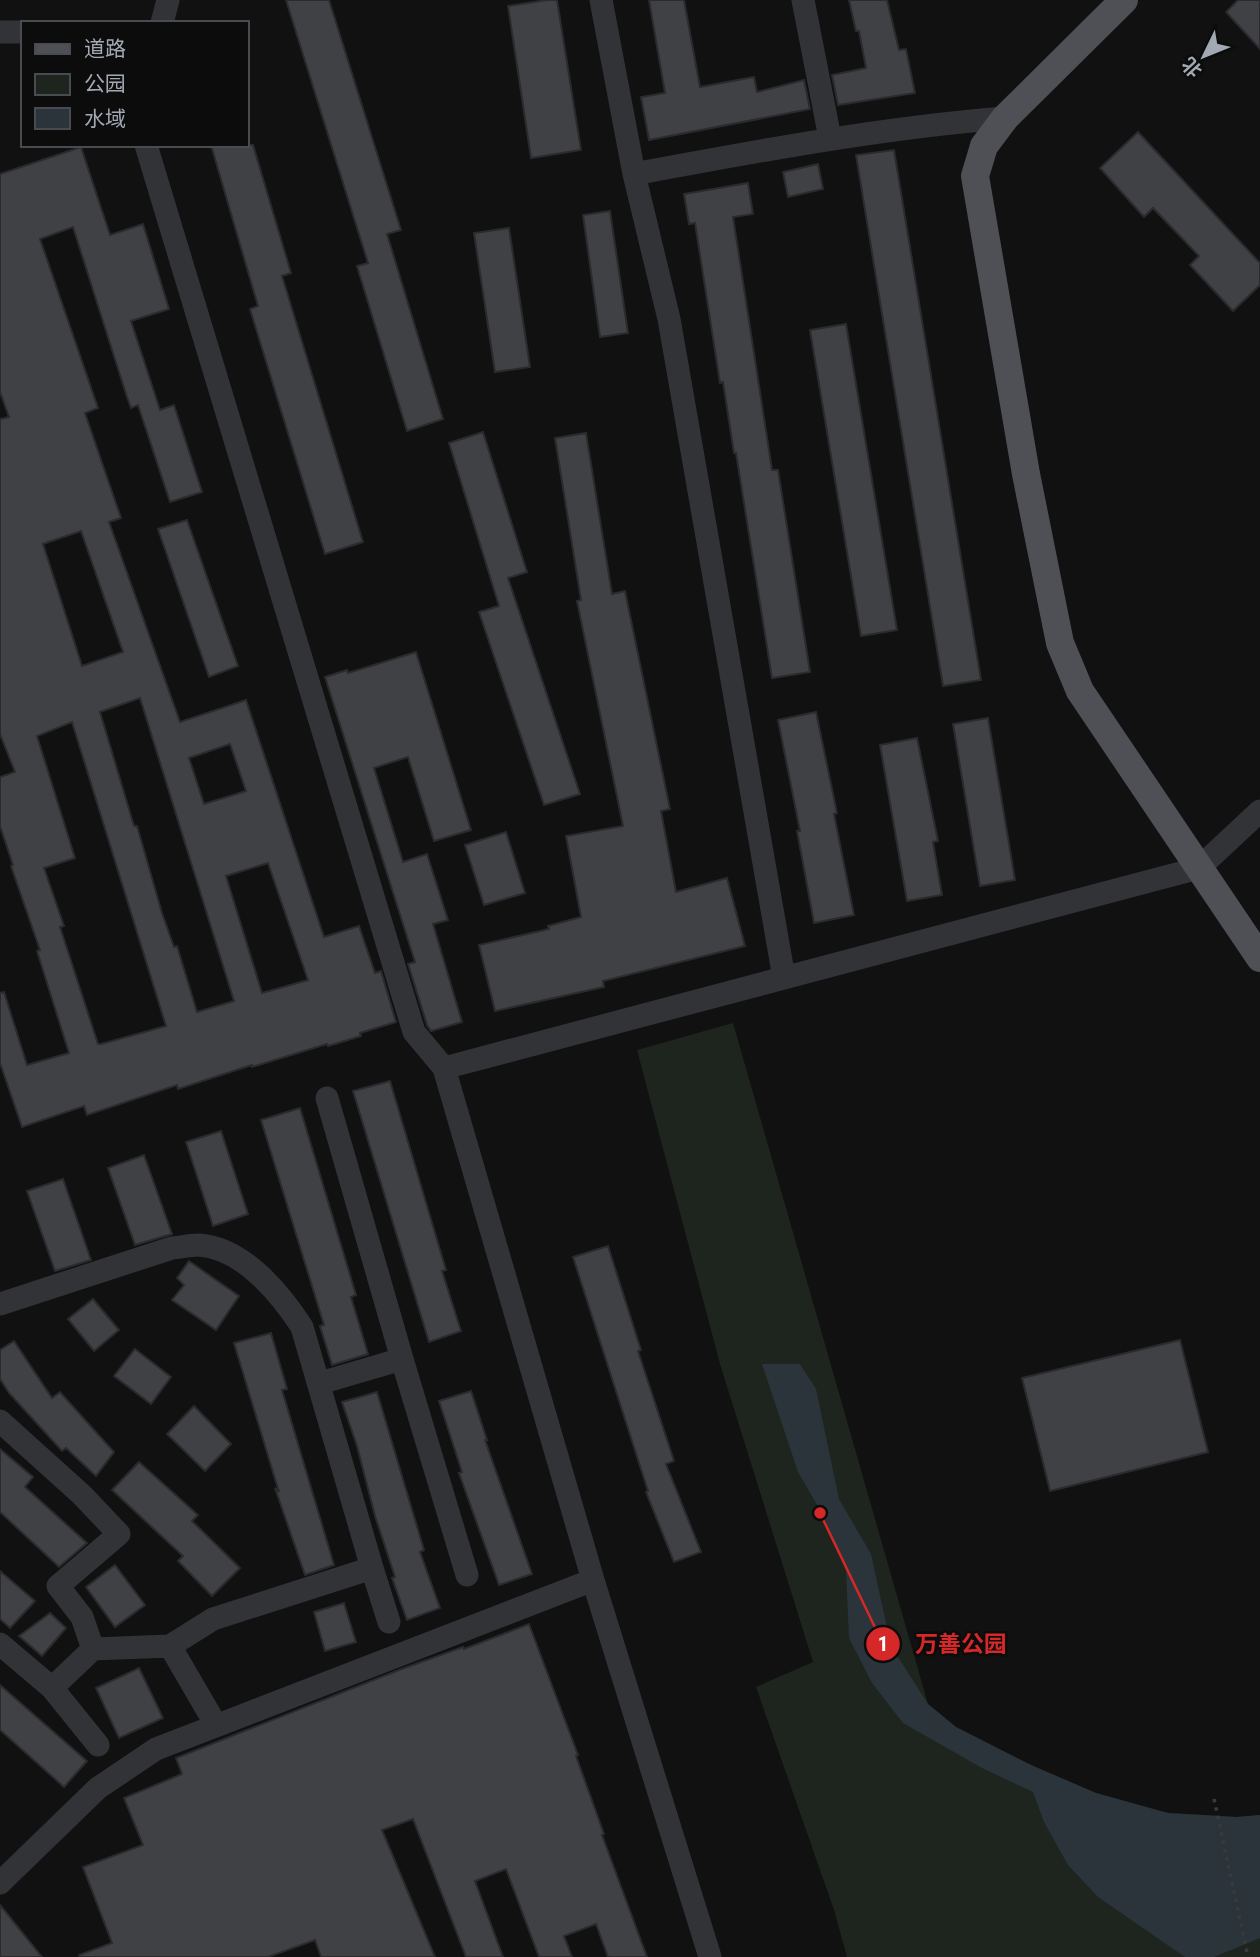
<svg xmlns="http://www.w3.org/2000/svg" width="1260" height="1957" viewBox="0 0 1260 1957" font-family="'Roboto Condensed','Noto Sans SC',sans-serif">
  <style>
    .green { fill: #1d251e }
    .water { fill: #2b343a }
    .building { fill: #404145; stroke: #2b2b2e; stroke-width: 2; fill-rule: evenodd }
    .lines { fill: none; stroke-linecap: round; stroke-linejoin: round }
    .path { stroke: #383a3e; stroke-width: 3.5; stroke-dasharray: 3.5 5; stroke-linecap: butt }
    .minor { stroke: #323337; stroke-width: 23 }
    .major { stroke: #4e5056; stroke-width: 28 }
    .leader { fill: none; stroke: #d62828; stroke-width: 2.5 }
    .callout-dot { fill: #d62828; stroke: #0c0c0d; stroke-width: 2.5 }
    .mark-label { font-size: 21px; text-anchor: middle; font-weight: bold; fill: #fff }
    .callout-label { font-size: 23px; text-anchor: middle; font-weight: bold; fill: #d62828; stroke: #0c0c0d; stroke-width: 5; stroke-linejoin: round; paint-order: stroke }
  </style>
  <rect width="100%" height="100%" fill="#111112"/>
  <path class="green" d="M 733,1023 L 928,1704 L 956,1727 L 1031,1765 L 1096,1793 L 1168,1813 L 1237,1817 L 1260,1815 L 1260,1957 L 847,1957 L 834,1910 L 756,1687 L 813,1662 L 720,1364 L 637,1050 Z"/>
  <path class="water" d="M 762,1364 L 800,1364 L 816,1389 L 839,1499 L 871,1554 L 891,1646 L 928,1704 L 956,1727 L 1031,1765 L 1096,1793 L 1168,1813 L 1237,1817 L 1260,1815 L 1260,1938 L 1214,1957 L 1185,1957 L 1098,1897 L 1068,1865 L 1044,1822 L 1033,1792 L 982,1768 L 903,1723 L 872,1683 L 849,1638 L 846,1570 L 824,1517 L 798,1472 Z"/>
  <path class="building" d="M 286,0 L 329,0 L 401,230 L 387,234 L 443,419 L 407,431 L 357,266 L 368,263 Z
    M 547,0 L 557,0 L 581,150 L 531,158 L 508,6 Z
    M 649,0 L 684,0 L 700,87 L 754,77 L 757,92 L 804,80 L 810,109 L 649,140 L 641,97 L 665,93 Z
    M 849,0 L 887,0 L 899,50 L 906,49 L 915,93 L 838,105 L 832,75 L 866,68 L 859,31 L 856,31 Z
    M 1238,0 L 1260,0 L 1260,49 L 1226,12 Z
    M 1138,132 L 1260,263 L 1260,285 L 1233,311 L 1190,265 L 1199,256 L 1153,208 L 1144,217 L 1100,168 Z
    M 211,145 L 253,145 L 291,273 L 282,276 L 363,542 L 325,554 L 250,309 L 258,306 Z
    M 81,147 L 110,235 L 143,224 L 169,309 L 131,321 L 160,410 L 174,405 L 202,492 L 170,502 L 138,405 L 131,408 L 127,397 L 73,227 L 40,239 L 98,408 L 85,413 L 121,518 L 109,522 L 180,722 L 246,700 L 324,937 L 359,926 L 375,973 L 381,971 L 396,1022 L 360,1033 L 361,1036 L 328,1046 L 327,1044 L 252,1067 L 252,1065 L 178,1089 L 177,1085 L 87,1115 L 84,1106 L 22,1127 L 0,1063 L 0,993 L 4,992 L 27,1065 L 69,1053 L 37,951 L 40,950 L 11,866 L 13,865 L 0,826 L 0,777 L 15,772 L 0,734 L 0,419 L 9,417 L 0,392 L 0,174 ZM 81,531 L 123,652 L 82,666 L 43,544 ZM 140,698 L 234,1001 L 197,1012 L 177,946 L 174,947 L 162,913 L 137,826 L 134,826 L 100,712 ZM 72,722 L 166,1026 L 101,1044 L 98,1044 L 60,927 L 64,926 L 44,868 L 75,858 L 37,736 ZM 230,744 L 246,791 L 204,804 L 189,758 ZM 268,863 L 308,980 L 262,993 L 226,876 Z
    M 894,150 L 981,680 L 943,686 L 856,155 Z
    M 818,164 L 823,189 L 788,197 L 783,172 Z
    M 748,183 L 753,214 L 733,217 L 772,470 L 778,470 L 810,672 L 772,678 L 736,453 L 734,453 L 723,382 L 720,383 L 695,223 L 689,224 L 684,194 Z
    M 610,211 L 628,333 L 600,337 L 583,215 Z
    M 509,228 L 530,367 L 495,372 L 474,233 Z
    M 846,324 L 897,630 L 861,636 L 810,330 Z
    M 483,432 L 527,572 L 508,578 L 580,794 L 544,805 L 479,612 L 499,606 L 449,443 Z
    M 586,433 L 612,594 L 625,591 L 670,809 L 661,811 L 676,892 L 727,878 L 745,946 L 603,981 L 604,987 L 495,1011 L 479,945 L 549,929 L 548,926 L 581,917 L 566,836 L 623,826 L 577,601 L 581,600 L 555,438 Z
    M 187,520 L 238,666 L 209,677 L 158,529 Z
    M 416,652 L 471,830 L 434,841 L 408,757 L 374,768 L 403,862 L 427,854 L 448,920 L 433,924 L 462,1022 L 431,1031 L 427,1025 L 408,964 L 415,962 L 325,677 L 347,670 L 348,673 Z
    M 816,712 L 837,813 L 834,814 L 854,915 L 814,923 L 797,831 L 800,831 L 778,720 Z
    M 988,718 L 1015,880 L 980,886 L 953,724 Z
    M 917,738 L 938,841 L 933,842 L 942,895 L 907,901 L 880,745 Z
    M 506,832 L 525,893 L 484,905 L 465,845 Z
    M 390,1081 L 446,1270 L 442,1271 L 461,1331 L 429,1342 L 353,1091 Z
    M 300,1108 L 356,1295 L 351,1297 L 368,1354 L 332,1365 L 320,1326 L 324,1325 L 261,1120 Z
    M 221,1131 L 248,1214 L 213,1226 L 186,1142 Z
    M 144,1155 L 172,1234 L 135,1245 L 108,1168 Z
    M 63,1179 L 91,1260 L 55,1271 L 27,1191 Z
    M 608,1246 L 641,1350 L 638,1351 L 674,1461 L 666,1464 L 701,1552 L 674,1562 L 646,1492 L 648,1491 L 573,1257 Z
    M 189,1261 L 239,1296 L 216,1330 L 172,1300 L 184,1285 L 177,1278 Z
    M 93,1299 L 119,1330 L 94,1351 L 68,1319 Z
    M 271,1333 L 287,1389 L 282,1390 L 334,1565 L 305,1575 L 275,1488 L 279,1492 L 234,1343 Z
    M 1180,1340 L 1208,1452 L 1050,1491 L 1022,1378 Z
    M 14,1341 L 52,1398 L 60,1392 L 114,1452 L 96,1476 L 66,1448 L 62,1451 L 9,1393 L 0,1379 L 0,1350 Z
    M 135,1349 L 171,1377 L 151,1404 L 114,1376 Z
    M 471,1391 L 487,1440 L 485,1440 L 532,1574 L 499,1585 L 459,1473 L 462,1472 L 439,1401 Z
    M 377,1392 L 424,1550 L 420,1552 L 440,1608 L 407,1620 L 392,1578 L 395,1577 L 375,1516 L 357,1446 L 342,1402 Z
    M 194,1406 L 231,1444 L 205,1471 L 167,1434 Z
    M 0,1449 L 33,1477 L 25,1487 L 87,1543 L 59,1567 L 0,1512 Z
    M 139,1462 L 198,1515 L 192,1521 L 240,1568 L 212,1596 L 178,1561 L 183,1556 L 112,1490 Z
    M 115,1565 L 145,1605 L 115,1627 L 86,1587 Z
    M 0,1571 L 35,1601 L 10,1628 L 0,1619 Z
    M 344,1603 L 356,1642 L 325,1651 L 314,1612 Z
    M 50,1613 L 66,1628 L 42,1656 L 19,1636 Z
    M 529,1624 L 578,1755 L 576,1756 L 604,1834 L 602,1835 L 647,1957 L 608,1957 L 596,1924 L 564,1936 L 572,1957 L 539,1957 L 506,1869 L 475,1881 L 503,1957 L 466,1957 L 413,1819 L 382,1830 L 435,1957 L 321,1957 L 315,1940 L 268,1957 L 80,1957 L 79,1955 L 112,1943 L 83,1867 L 143,1845 L 124,1798 L 182,1774 L 176,1758 L 399,1670 L 463,1647 L 464,1649 Z
    M 139,1668 L 163,1718 L 119,1738 L 96,1688 Z
    M 0,1685 L 87,1761 L 64,1787 L 0,1730 Z
    M 0,1905 L 42,1957 L 0,1957 Z"/>
  <g class="lines">
    <path class="path" d="M 1214,1799 L 1248,1957"/>
    <path class="minor" d="M 601,0 L 634,174
      M 803,0 L 830,138
      M 162,23 L 168,0
      M 0,32 L 23,32
      M 146,145 L 414,1032 L 444,1068 L 593,1580 L 710,1957
      M 784,978 L 669,319 L 634,174 C 758,151 880,128 1005,118
      M 444,1068 L 1199,868 L 1260,811
      M 327,1098 L 402,1359 L 467,1575
      M 0,1304 L 172,1248 C 181,1247 191,1245 199,1245 C 243,1248 280,1293 302,1327 L 372,1568
      M 320,1383 L 402,1359
      M 0,1421 L 82,1495 L 119,1534 L 58,1586 L 82,1617 L 93,1649 L 52,1688
      M 0,1644 L 52,1688 L 98,1745
      M 170,1646 L 216,1725
      M 93,1649 L 170,1646 L 213,1619 L 372,1568 L 389,1622
      M 0,1883 L 98,1788 L 156,1749 L 593,1580"/>
    <path class="major" d="M 1124,0 L 1005,118 L 984,146 L 975,176 L 1026,474 L 1060,643 L 1080,691 L 1260,958"/>
  </g>
  <path class="leader" d="M820 1513L883 1644"/>
  <g class="callout-dot">
    <circle cx="820" cy="1513" r="7"/>
    <circle cx="883" cy="1644" r="18"/>
  </g>
  <g class="mark-label">
    <text x="883" y="1651">1</text>
  </g>
  <g class="callout-label">
    <text x="961" y="1652">万善公园</text>
  </g>
  <rect x="21" y="21" width="228" height="126" fill="#0c0c0d" stroke="#484b4f" stroke-width="2"/>
  <rect x="35" y="44" width="35" height="10" fill="#4e5056" stroke="#484b4f" stroke-width="2"/>
  <text x="84" y="56" font-size="21" fill="#a3a9b3">道路</text>
  <rect x="35" y="74" width="35" height="21" fill="#1d251e" stroke="#484b4f" stroke-width="2"/>
  <text x="84" y="91" font-size="21" fill="#a3a9b3">公园</text>
  <rect x="35" y="108" width="35" height="21" fill="#2b343a" stroke="#484b4f" stroke-width="2"/>
  <text x="84" y="126" font-size="21" fill="#a3a9b3">水域</text>
  <g transform="translate(1204 56) rotate(227)" stroke="#0c0c0d" stroke-width="5" paint-order="stroke">
  <path d="M0-5L12 26L0 18L-12 26Z" fill="#a3a9b3"/>
  <text y="-10" font-size="19" font-weight="bold" text-anchor="middle" fill="#a3a9b3">北</text>
  </g>
</svg>
